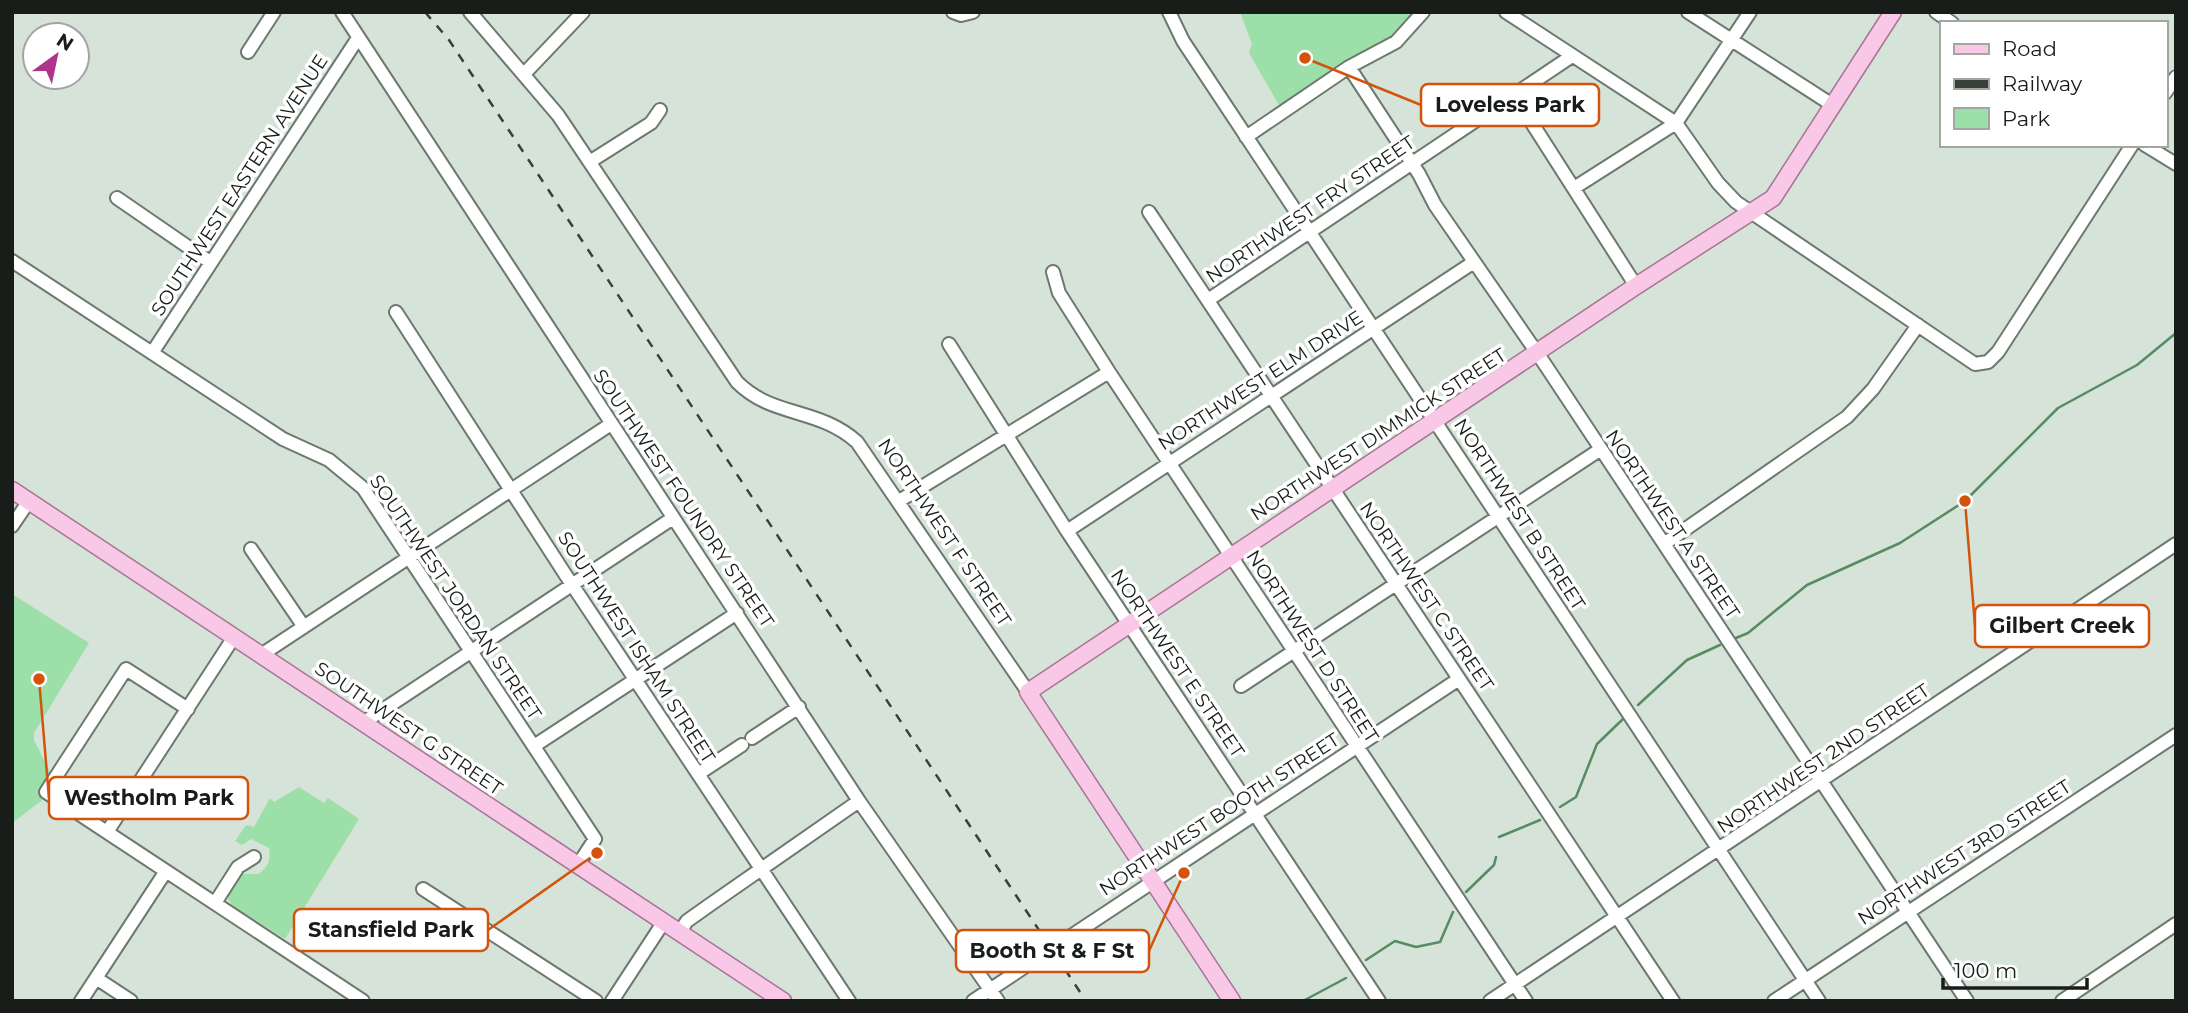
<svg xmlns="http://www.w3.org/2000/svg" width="2188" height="1013" viewBox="0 0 2188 1013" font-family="Montserrat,sans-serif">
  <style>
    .green { fill: #9ddfa8 }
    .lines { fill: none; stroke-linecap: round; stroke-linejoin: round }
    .stream { stroke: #578b61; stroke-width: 2.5 }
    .minor-casing { stroke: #6d786e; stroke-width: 16 }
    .major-casing { stroke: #a77594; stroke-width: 19 }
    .minor { stroke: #fff; stroke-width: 12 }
    .major { stroke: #f8c8e6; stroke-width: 16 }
    .rail { stroke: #39403a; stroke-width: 2.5; stroke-dasharray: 9 9; stroke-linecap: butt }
    .labels { text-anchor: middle; stroke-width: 7; stroke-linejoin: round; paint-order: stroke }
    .street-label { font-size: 19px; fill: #181d19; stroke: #fff }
    .leader { fill: none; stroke: #d3530d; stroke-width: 2.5 }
    .callout-dot { fill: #d3530d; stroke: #fff; stroke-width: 2.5 }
    .callout { fill: #fff; stroke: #d3530d; stroke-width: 2.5 }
    .callout-label { font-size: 21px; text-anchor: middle; font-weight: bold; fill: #181d19 }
  </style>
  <rect width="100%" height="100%" fill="#d6e3d8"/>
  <path class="green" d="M 1240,12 L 1413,12 L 1400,33 L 1331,71 L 1280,107 L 1249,53 L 1252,44 Z
    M 12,594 L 89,643 L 34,733 L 34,740 L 53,778 L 41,801 L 12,823 Z
    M 299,787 L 324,803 L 328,798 L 359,819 L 285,939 L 232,905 L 227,897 L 242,874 L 259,874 C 268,866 271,860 269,848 L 251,839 L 242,845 L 235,841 L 246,825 L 254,827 L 270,798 L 274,802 Z"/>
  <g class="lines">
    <path class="stream" d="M 1736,638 L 1748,633 L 1807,585 L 1900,543 L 1965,501 L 2058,408 L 2137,365 L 2176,333
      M 1638,705 L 1687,660 L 1720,645
      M 1560,807 L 1576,797 L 1597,744 L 1623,719
      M 1499,837 L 1540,820
      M 1466,892 L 1494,865 L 1496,857
      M 1366,960 L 1395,941 L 1416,947 L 1440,942 L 1453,912
      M 1303,1001 L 1346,978"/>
    <defs>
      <path id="minor" d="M 342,12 L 859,801 L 998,1001
        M 470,12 L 558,115 L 737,382 C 773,418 818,407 857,442 L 1028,692
        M 953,12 L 961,15 L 973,12
        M 1169,12 L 1183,41 L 1819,1001
        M 1506,12 L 1676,123 L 1718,183 L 1736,202 L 1975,364 L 1988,362 L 1998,352 L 2132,145
        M 1688,12 L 1834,106
        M 1936,12 L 1952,23
        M 248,52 L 274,12
        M 1349,67 L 1419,174 L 1435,205 L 1544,363 L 1967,1001
        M 525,73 L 583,12
        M 2165,93 L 2176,77
        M 1514,95 L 1636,286
        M 1246,137 L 1349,67 L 1396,42 L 1423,12
        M 2145,145 L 2176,164
        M 591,161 L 651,123 L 660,110
        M 1574,188 L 1676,123 L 1750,12
        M 117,198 L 210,262
        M 1149,212 L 1673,1001
        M 12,261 L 283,439 L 329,460 L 363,488 L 595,839 L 578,865
        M 1053,272 L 1059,293 L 1109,372 L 1526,1001
        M 1208,300 L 1572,56
        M 396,312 L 565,574 L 849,1001
        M 949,344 L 1067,531 L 1379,1001
        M 152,353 L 358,38
        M 899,501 L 1109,372
        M 12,526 L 29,501
        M 1067,531 L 1474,262
        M 1664,544 L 1847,417 L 1873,389 L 1918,325
        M 251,549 L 304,627
        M 261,655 L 611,424
        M 1241,686 L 1601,449
        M 188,709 L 126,669 L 46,792 L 363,1001
        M 363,723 L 673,518
        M 752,738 L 799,707
        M 534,746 L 737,613
        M 698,774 L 742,745
        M 107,832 L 234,637
        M 423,889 L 596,1001
        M 215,903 L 238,867 L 254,857
        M 679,933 L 687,921 L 711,904 L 859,801
        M 96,978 L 131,1001
        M 81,1001 L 166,871
        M 612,1001 L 663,923
        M 973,1001 L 1459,679
        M 1490,1001 L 2176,544
        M 1774,1001 L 2176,735
        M 2062,1001 L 2176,924"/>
      <path id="major" d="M 12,490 L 783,1001
        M 1232,1001 L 1028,692 L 1636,286 L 1773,198 L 1893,12"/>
    </defs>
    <use href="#minor" class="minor-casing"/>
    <use href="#major" class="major-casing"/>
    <use href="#minor" class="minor"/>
    <use href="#major" class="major"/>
    <path class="rail" d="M 425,12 L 449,40 L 1086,1001"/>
  </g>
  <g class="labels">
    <g class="street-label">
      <text transform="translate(239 185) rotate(-57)" y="7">SOUTHWEST EASTERN AVENUE</text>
      <text transform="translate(1310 209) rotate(-34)" y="7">NORTHWEST FRY STREET</text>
      <text transform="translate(1260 380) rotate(-33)" y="7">NORTHWEST ELM DRIVE</text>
      <text transform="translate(1378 434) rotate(-33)" y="7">NORTHWEST DIMMICK STREET</text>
      <text transform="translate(684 498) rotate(56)" y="7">SOUTHWEST FOUNDRY STREET</text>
      <text transform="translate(1520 514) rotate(57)" y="7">NORTHWEST B STREET</text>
      <text transform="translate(1673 524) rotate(56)" y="7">NORTHWEST A STREET</text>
      <text transform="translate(945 532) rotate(56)" y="7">NORTHWEST F STREET</text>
      <text transform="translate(1427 596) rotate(56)" y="7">NORTHWEST C STREET</text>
      <text transform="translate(456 597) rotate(56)" y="7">SOUTHWEST JORDAN STREET</text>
      <text transform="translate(1313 646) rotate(57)" y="7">NORTHWEST D STREET</text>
      <text transform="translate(637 647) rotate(57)" y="7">SOUTHWEST ISHAM STREET</text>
      <text transform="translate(1178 663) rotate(56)" y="7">NORTHWEST E STREET</text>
      <text transform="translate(409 728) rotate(34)" y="7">SOUTHWEST G STREET</text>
      <text transform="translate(1823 758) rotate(-34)" y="7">NORTHWEST 2ND STREET</text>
      <text transform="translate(1219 814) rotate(-33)" y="7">NORTHWEST BOOTH STREET</text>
      <text transform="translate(1964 852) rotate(-33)" y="7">NORTHWEST 3RD STREET</text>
    </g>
  </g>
  <path class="leader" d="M1305 58L1421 105M1965 501L1975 626M39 679L49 798M597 853L488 930M1184 873L1149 951"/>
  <g class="callout-dot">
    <circle cx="1305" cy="58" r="7"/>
    <circle cx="1965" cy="501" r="7"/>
    <circle cx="39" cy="679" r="7"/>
    <circle cx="597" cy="853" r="7"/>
    <circle cx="1184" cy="873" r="7"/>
  </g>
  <g class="callout">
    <rect x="1421" y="84" width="178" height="42" rx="7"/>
    <rect x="1975" y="605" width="174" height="42" rx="7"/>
    <rect x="49" y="777" width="199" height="42" rx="7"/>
    <rect x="294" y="909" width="194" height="42" rx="7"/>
    <rect x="956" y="930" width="193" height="42" rx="7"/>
  </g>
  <g class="callout-label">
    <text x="1510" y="112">Loveless Park</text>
    <text x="2062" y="633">Gilbert Creek</text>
    <text x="149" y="805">Westholm Park</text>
    <text x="391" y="937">Stansfield Park</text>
    <text x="1052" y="958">Booth St &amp; F St</text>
  </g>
  <rect width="2188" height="1013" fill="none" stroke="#181d19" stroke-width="28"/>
  <rect x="1940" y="21" width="228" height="126" fill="#ffffff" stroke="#a3a5a3" stroke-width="2"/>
  <rect x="1954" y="44" width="35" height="10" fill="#f8c8e6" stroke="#a3a5a3" stroke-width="2"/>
  <text x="2002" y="56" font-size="21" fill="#181d19">Road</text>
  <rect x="1954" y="79" width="35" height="10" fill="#39403a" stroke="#a3a5a3" stroke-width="2"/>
  <text x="2002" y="91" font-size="21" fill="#181d19">Railway</text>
  <rect x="1954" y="108" width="35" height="21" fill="#9ddfa8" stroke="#a3a5a3" stroke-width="2"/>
  <text x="2002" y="126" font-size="21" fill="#181d19">Park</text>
  <g transform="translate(56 56) rotate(33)"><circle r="33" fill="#ffffff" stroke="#a3a5a3" stroke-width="2"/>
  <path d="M0-5L12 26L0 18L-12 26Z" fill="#ae358a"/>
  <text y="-10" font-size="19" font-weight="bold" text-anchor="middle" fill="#181d19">N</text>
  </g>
  <path d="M1943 978v10h144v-10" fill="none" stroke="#181d19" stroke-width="3.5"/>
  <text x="1954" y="978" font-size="21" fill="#181d19" stroke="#ffffff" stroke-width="5" paint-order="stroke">100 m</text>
</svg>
